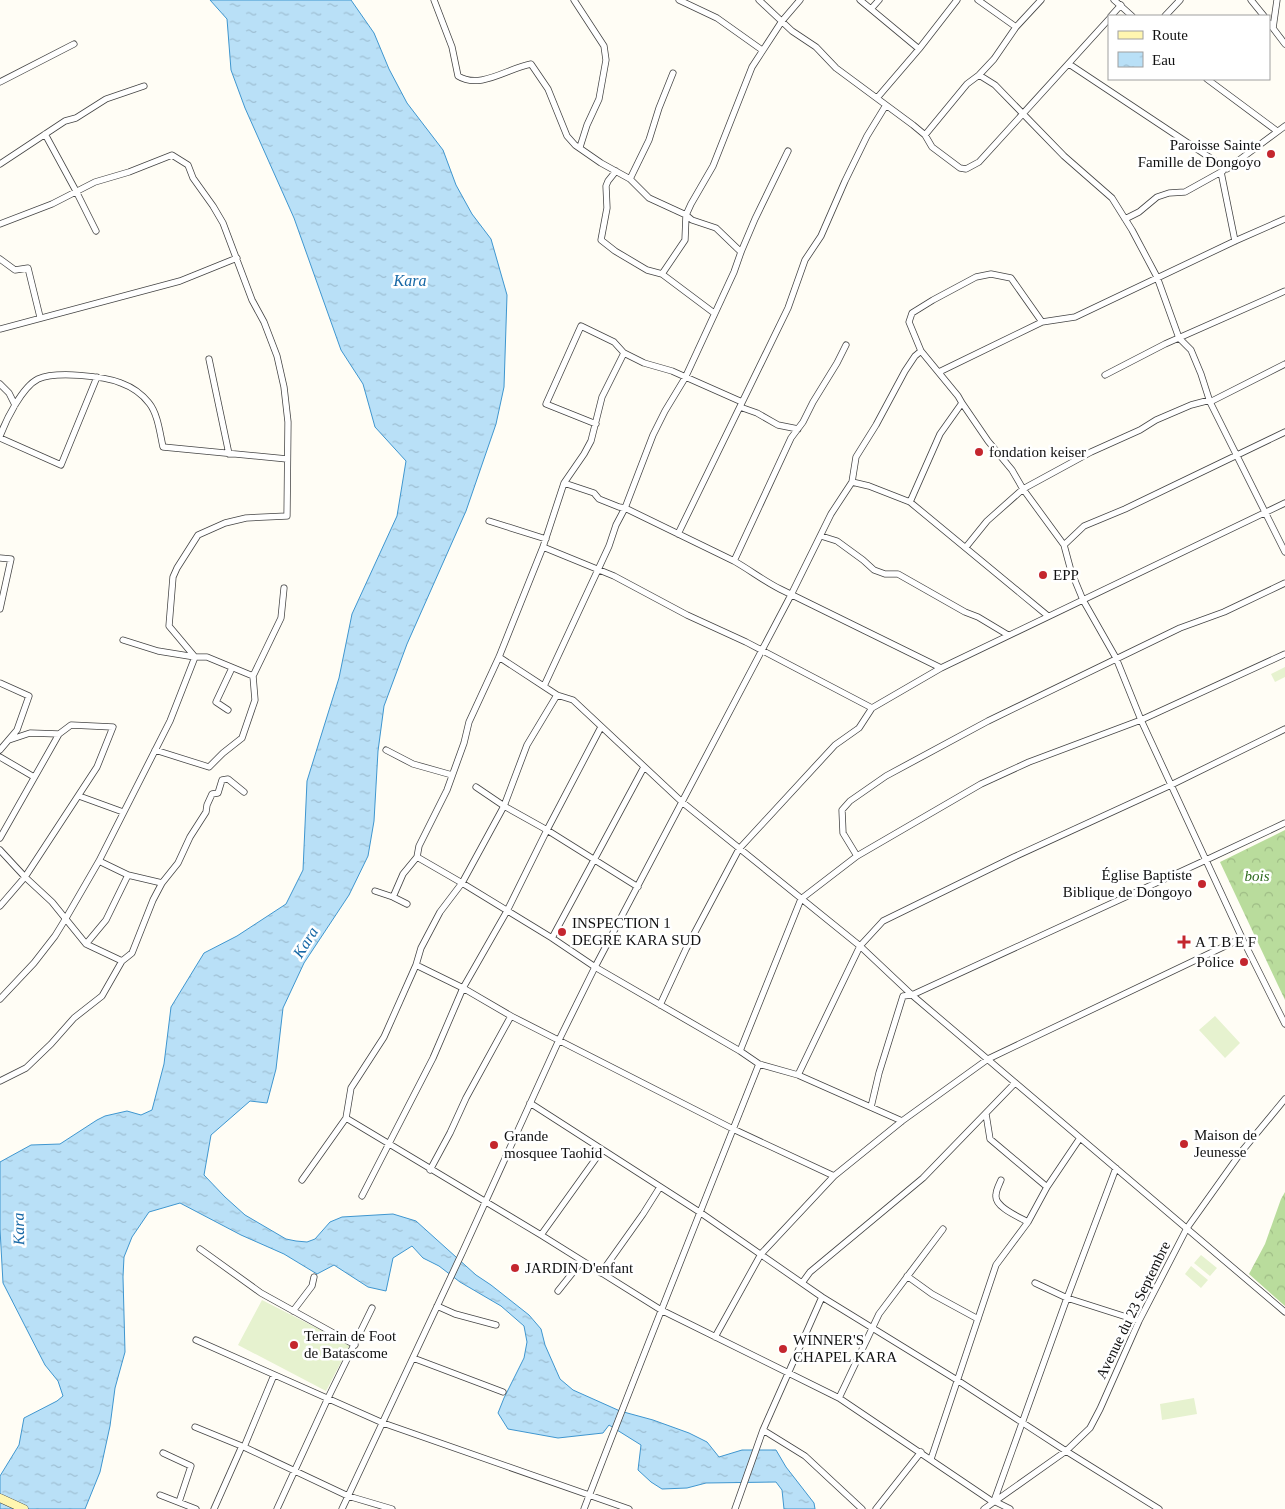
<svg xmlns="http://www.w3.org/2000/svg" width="1285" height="1509" viewBox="0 0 1285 1509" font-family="'Times New Roman',serif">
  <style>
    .forest { fill: url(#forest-crowns) }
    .pitch { fill: #e6f2cf }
    .water { fill: url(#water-ripples); stroke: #3f96cf }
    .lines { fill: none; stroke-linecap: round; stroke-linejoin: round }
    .minor-casing { stroke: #444; stroke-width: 7 }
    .secondary-casing { stroke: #333; stroke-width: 9 }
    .minor { stroke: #fff; stroke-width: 5.5 }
    .secondary { stroke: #fff6b0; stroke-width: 8 }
    .poi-dot { fill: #c4262e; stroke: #fff; stroke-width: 2 }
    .labels { text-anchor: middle; stroke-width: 5; stroke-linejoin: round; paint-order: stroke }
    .poi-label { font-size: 15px; fill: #111; stroke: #fff; text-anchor: start }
    .park-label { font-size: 15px; font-style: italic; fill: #2f6b1f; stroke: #fff }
    .street-label { font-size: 15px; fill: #111; stroke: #fff }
    .water-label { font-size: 16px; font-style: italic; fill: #1768a6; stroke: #fff }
  </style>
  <defs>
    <pattern id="forest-crowns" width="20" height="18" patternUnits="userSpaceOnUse" patternTransform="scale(1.25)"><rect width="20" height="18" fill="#b9dc9c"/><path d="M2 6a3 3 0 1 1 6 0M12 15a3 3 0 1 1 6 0" fill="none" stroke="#9ebc85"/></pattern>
    <pattern id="water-ripples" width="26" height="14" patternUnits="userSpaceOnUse" patternTransform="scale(1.25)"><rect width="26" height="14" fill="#b9e0f7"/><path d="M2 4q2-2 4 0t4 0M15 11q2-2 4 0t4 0" fill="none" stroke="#9ebfd3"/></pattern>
  </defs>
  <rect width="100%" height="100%" fill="#fffdf5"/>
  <path class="forest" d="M 1285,830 L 1285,1000 L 1220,862 Z
    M 1285,1192 L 1285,1306 L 1249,1274 L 1265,1244 L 1281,1199 Z"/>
  <path class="pitch" d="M 1285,667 L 1285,677 L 1275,682 L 1271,674 Z
    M 1215,1016 L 1240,1043 L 1225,1058 L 1199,1030 Z
    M 1201,1255 L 1217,1268 L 1210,1276 L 1194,1263 Z
    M 1191,1266 L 1208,1280 L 1201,1288 L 1185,1274 Z
    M 262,1300 L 350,1345 L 326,1391 L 238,1345 Z
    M 1194,1398 L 1197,1414 L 1162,1420 L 1160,1404 Z"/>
  <path class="water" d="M 210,0 L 351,0 L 374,33 L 389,69 L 407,103 L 443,150 L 456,185 L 472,214 L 491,239 L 507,295 L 504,387 L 496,424 L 466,511 L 407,644 L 384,706 L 378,751 L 374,821 L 368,856 L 349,895 L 304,963 L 283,1008 L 276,1069 L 267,1103 L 250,1101 L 211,1135 L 204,1175 L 225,1197 L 245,1215 L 286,1239 L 296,1241 L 307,1242 L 315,1239 L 330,1222 L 342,1217 L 393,1214 L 416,1221 L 476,1275 L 491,1285 L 529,1315 L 541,1329 L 545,1345 L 560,1379 L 573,1390 L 620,1411 L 653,1420 L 689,1433 L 707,1442 L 719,1457 L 742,1450 L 776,1450 L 786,1467 L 814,1503 L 815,1509 L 784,1509 L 782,1490 L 776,1482 L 706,1483 L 687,1488 L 662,1489 L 651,1482 L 638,1470 L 641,1445 L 609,1425 L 603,1433 L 558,1438 L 508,1429 L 498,1413 L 504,1398 L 524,1358 L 527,1342 L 524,1326 L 501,1306 L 460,1282 L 439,1266 L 423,1258 L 412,1246 L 393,1258 L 386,1291 L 368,1287 L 334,1265 L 317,1274 L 284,1254 L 241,1235 L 180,1203 L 149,1212 L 132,1237 L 124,1257 L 123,1277 L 125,1352 L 115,1388 L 110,1426 L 100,1472 L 85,1509 L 0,1509 L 0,1476 L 19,1445 L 24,1418 L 57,1401 L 63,1396 L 58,1381 L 45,1365 L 3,1283 L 0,1229 L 0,1162 L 31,1145 L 60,1144 L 97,1120 L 105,1116 L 127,1111 L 141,1115 L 152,1110 L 164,1064 L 171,1007 L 204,953 L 237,936 L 286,904 L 303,870 L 307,781 L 339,678 L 352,614 L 397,516 L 406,461 L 375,427 L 363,384 L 341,350 L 294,218 L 245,108 L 231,70 L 227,19 Z"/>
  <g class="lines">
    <defs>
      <path id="minor" d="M 434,0 L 452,47 L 458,76 C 480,90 508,68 531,64 L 548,89 L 567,136 L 575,145 L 601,163 L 630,179 L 649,198 L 686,215 L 692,220 L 716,228 L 741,252
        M 574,0 L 604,46 L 606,60 L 599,99 L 587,125 L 580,147
        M 679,0 L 717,18 L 762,50
        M 759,0 L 792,31 L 816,47 L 836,68 L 913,125 L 925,135 L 932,147 L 960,168 L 966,169 L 979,162 L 1109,19
        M 860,0 L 919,49
        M 978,0 L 1016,27
        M 1114,0 L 1132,16
        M 1251,0 L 1264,16
        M 871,9 L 879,0
        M 1111,16 L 1121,5
        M 1165,16 L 1180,0
        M 1269,23 L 1285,44
        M 1273,28 L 1277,0
        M 1069,64 L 1227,169 L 1285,126
        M 979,75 L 995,85 L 1064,156 L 1112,198 L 1132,230 L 1157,277 L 1179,338 L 1191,350 L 1201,374 L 1210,402 L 1285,552
        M 1207,79 L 1277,131
        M 0,82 L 74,44
        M 877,98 L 919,49 L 957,0
        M 45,134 L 76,191 L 96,231
        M 925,135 L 967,84 L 979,75 L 994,59 L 1016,27 L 1041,0
        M 0,164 L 65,121 L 76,118 L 106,99 L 144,86
        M 616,171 L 608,181 L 606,186 L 607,208 L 601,240 L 615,251 L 647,270 L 662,274 L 714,313
        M 1223,171 L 1221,172 L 1235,241
        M 630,179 L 649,140 L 659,108 L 673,73
        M 1125,219 L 1139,212 L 1157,197 L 1169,193 L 1185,192 L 1221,172
        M 0,224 L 52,204 L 95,182 L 129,172 L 172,155 L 188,165 L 193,178 L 213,206 L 223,223 L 252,300 L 264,322 L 277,356 L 284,387 L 288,422 L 287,516 L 246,518 L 225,523 L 198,535 L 177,568 L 173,577 L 169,626 L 195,657 L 170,721 L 99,861 L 66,918 L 55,936 L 34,963 L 0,999
        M 0,259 L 15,270 L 28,268 L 40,317
        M 662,274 L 685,240 L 686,215 L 691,204 L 713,166 L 752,67 L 782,21 L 800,0
        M 0,329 L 180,281 L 237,258
        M 624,353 L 602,397 L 591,441 L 584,454 L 564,483 L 543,547 L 614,576 L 687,615 L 746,642 L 872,708
        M 209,359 L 229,454
        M 939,372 L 1042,322 L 1075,317 L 1235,241 L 1285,219
        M 1105,375 L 1165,344 L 1285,291
        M 0,384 L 9,393 L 15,405
        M 1210,402 L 1285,364
        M 962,403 L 988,441 L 1012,470 L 1023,489 L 1064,545 L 1071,571 L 1083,600 L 1116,658 L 1141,720 L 1242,938 L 1285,1024
        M 740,407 L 757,413 L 778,425 L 798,429
        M 596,424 L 546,404 L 581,326 L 614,342 L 624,353 L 644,363 L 672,371 L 742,402
        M 0,436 C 6,420 22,387 38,379 C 56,371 104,376 121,383 C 132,387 142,394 149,403 C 158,414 160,434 163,447 L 287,459
        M 0,438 L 61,465 L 97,377
        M 852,482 L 869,486 L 910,502 L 1048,616
        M 564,483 L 594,493 L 599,499 L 619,507 L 625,508 L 734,561 C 750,570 764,581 780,589 L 941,668 L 1285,503
        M 910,502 L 940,434 L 962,403 L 958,396 L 921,351 L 909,322 L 912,313 L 933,300 L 976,277 L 991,274 L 1011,278 L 1042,322
        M 489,521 L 546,539
        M 678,534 L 788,308 L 805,260 L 821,236 L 845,181 L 867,136 L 886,105
        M 821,536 L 837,541 L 863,560 L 874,570 L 885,574 L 898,574 L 965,612 L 978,617 L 1008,635
        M 1064,545 L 1084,526 L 1125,509 L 1285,432
        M 966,547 L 987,521 L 1023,489 L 1091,452 L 1140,430 L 1156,420 L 1191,405 L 1210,400
        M 0,558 L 11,559 L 0,609
        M 734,561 L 791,438 L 803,422 L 813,402 L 837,363 L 846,345
        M 123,640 L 158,651 L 195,657 L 207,657 L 253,676 L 281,618 L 284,588
        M 499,657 L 557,695 L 573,700 L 682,802 L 860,946 L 912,995 L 1285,1312
        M 0,683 L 29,696 L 17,730 L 0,750
        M 544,686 L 609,546 L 616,525 L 625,508 L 653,435 L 665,411 L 685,378 L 734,272 L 741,252 L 755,219 L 788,151
        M 228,710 L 216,702 L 232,668
        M 155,750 L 209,767 L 223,753 L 242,738 L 255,700 L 253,676
        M 386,750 L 413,764 L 452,775
        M 0,757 L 34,777
        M 476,787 L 504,806 L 547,830 L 638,887
        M 79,796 L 123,812
        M 0,838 L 59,734
        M 0,850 L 25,877 L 52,902 L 86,944 L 122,961
        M 857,856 L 843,833 L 842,810 L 850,801 L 886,776 L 988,721 L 1180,628 L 1224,612 L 1285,583
        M 417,857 L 462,883 L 552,938 L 595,967 L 740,1051 L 759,1064 C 700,1212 641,1360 584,1509
        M 99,861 L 128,875
        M 375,891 L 393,897 L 407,904
        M 393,897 L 403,874 L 417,857 L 419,846 L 447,790 L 464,743 L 469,722 L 499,657 L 543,547
        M 0,906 L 25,877 L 97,767 L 113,727 L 71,725 L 59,734 L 30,733 L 9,740
        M 552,938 L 644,767
        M 86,944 L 106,920 L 128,875 L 162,883
        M 416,965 L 463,988 L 511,1016 L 733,1129 L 834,1176
        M 660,1005 L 686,949 L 739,849 L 835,745 L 859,728 L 872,708 L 941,668
        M 740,1051 L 801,899 L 857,856 L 981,784 L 1029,762 L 1141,720 L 1285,654
        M 759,1064 L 798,1075 L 902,1121
        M 798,1075 L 860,946 L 883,921 L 1014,857 L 1171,785 L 1285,729
        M 0,1081 L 26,1068 L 51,1044 L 74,1018 L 102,996 L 122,961 L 132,953 L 153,900 L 162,883 L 178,863 L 190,837 L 206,812 L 207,805 L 212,794 L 218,793 L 222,780 L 228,779 L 244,792
        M 530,1103 L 701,1213 L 822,1297 L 957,1380 L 1066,1451 L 1159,1509
        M 871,1107 L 879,1073 L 903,996 L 912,995 L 1206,860 L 1285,823
        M 986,1114 L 990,1139 L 1047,1187
        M 346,1118 L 541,1235 L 661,1310 L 839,1398 L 993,1502
        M 430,1170 L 450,1133 L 466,1098 L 511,1016
        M 302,1180 L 346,1118 L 351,1088 L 384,1037 L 416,965 L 421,948 L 440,912 L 462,883 L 504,806 L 527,745 L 557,695
        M 1001,1180 C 999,1185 996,1190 996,1195 C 994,1207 1019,1217 1028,1222
        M 362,1196 L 433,1058 L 463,988 L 507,911 L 547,830 L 601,727
        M 541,1235 L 602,1150
        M 200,1249 L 261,1293 L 355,1345
        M 601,1273 L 643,1214 L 660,1187
        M 907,1276 L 932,1294 L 978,1319
        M 802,1283 L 810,1272 L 923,1178 L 1015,1083
        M 1035,1283 L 1067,1298 L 1139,1321
        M 558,1291 L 582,1261
        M 437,1306 L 455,1314 L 496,1325
        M 293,1311 L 312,1286 L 314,1277
        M 715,1337 L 761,1254 L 834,1176 L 902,1121 L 988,1059 L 1242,938
        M 196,1340 L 383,1423 L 629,1509
        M 413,1358 L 503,1392
        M 839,1398 L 879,1314 L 943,1229
        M 195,1427 L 244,1447 L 348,1496 L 392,1509
        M 763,1430 L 805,1456 L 862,1509
        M 244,1447 L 274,1375
        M 163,1453 L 191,1466 L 179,1502
        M 931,1459 L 996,1265 L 1028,1222 L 1047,1187 L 1080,1138
        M 160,1495 L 196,1509
        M 214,1509 L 242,1446
        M 277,1509 L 328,1398 L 372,1308
        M 342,1509 L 463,1251 L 559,1040 L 595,967 L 791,595 L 831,514 L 852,482 L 856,457 L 876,425 L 905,371 L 915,356 L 921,351
        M 735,1509 L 763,1430 L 822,1297
        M 876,1509 L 921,1452
        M 984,1509 L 1066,1451 L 1090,1428 L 1100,1409 L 1139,1321 L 1187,1228 L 1242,1151 L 1285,1099
        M 1010,1509 L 994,1501 L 1067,1298 L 1116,1168"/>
      <path id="secondary" d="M 0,1498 L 24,1509"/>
    </defs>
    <use href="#minor" class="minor-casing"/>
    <use href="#secondary" class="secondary-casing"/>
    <use href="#minor" class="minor"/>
    <use href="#secondary" class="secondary"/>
  </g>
  <g class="poi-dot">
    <circle cx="1271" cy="154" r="5"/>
    <circle cx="979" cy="452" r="5"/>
    <circle cx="1043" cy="575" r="5"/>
    <circle cx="1202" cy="884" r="5"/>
    <circle cx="562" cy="932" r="5"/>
    <path d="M1181.5 934.5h5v5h5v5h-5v5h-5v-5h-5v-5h5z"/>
    <circle cx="1244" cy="962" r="5"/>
    <circle cx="1184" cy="1144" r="5"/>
    <circle cx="494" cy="1145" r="5"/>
    <circle cx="515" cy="1268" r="5"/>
    <circle cx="294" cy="1345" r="5"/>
    <circle cx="783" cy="1349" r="5"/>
  </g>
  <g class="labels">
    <g class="poi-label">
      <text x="1261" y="150" text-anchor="end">Paroisse Sainte<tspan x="1261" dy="17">Famille de Dongoyo</tspan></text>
      <text x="989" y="457">fondation keiser</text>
      <text x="1053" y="580">EPP</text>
      <text x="1192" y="880" text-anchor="end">Église Baptiste<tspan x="1192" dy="17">Biblique de Dongoyo</tspan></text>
      <text x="572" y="928">INSPECTION 1<tspan x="572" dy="17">DEGRE KARA SUD</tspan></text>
      <text x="1195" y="947">A T B E F</text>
      <text x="1234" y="967" text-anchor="end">Police</text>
      <text x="1194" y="1140">Maison de<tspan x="1194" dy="17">Jeunesse</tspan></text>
      <text x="504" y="1141">Grande<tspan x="504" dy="17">mosquee Taohid</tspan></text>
      <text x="525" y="1273">JARDIN D'enfant</text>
      <text x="304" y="1341">Terrain de Foot<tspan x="304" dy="17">de Batascome</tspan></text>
      <text x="793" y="1345">WINNER'S<tspan x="793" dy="17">CHAPEL KARA</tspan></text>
    </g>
    <g class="park-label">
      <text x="1257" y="881">bois</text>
    </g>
    <g class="street-label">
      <text transform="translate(1133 1310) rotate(-64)" y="5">Avenue du 23 Septembre</text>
    </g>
    <g class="water-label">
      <text x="410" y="286">Kara</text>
      <text transform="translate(305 942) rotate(-58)" y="6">Kara</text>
      <text transform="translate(18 1229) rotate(-91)" y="6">Kara</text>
    </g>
  </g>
  <rect x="1108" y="15" width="162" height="65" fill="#ffffff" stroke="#a0a0a0"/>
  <rect x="1118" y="31" width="25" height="8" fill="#fff6b0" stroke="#a0a0a0"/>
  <text x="1152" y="40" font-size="15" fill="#111111">Route</text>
  <rect x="1118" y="52" width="25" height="15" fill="url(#water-ripples)" stroke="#a0a0a0"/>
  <text x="1152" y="65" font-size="15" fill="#111111">Eau</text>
</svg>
